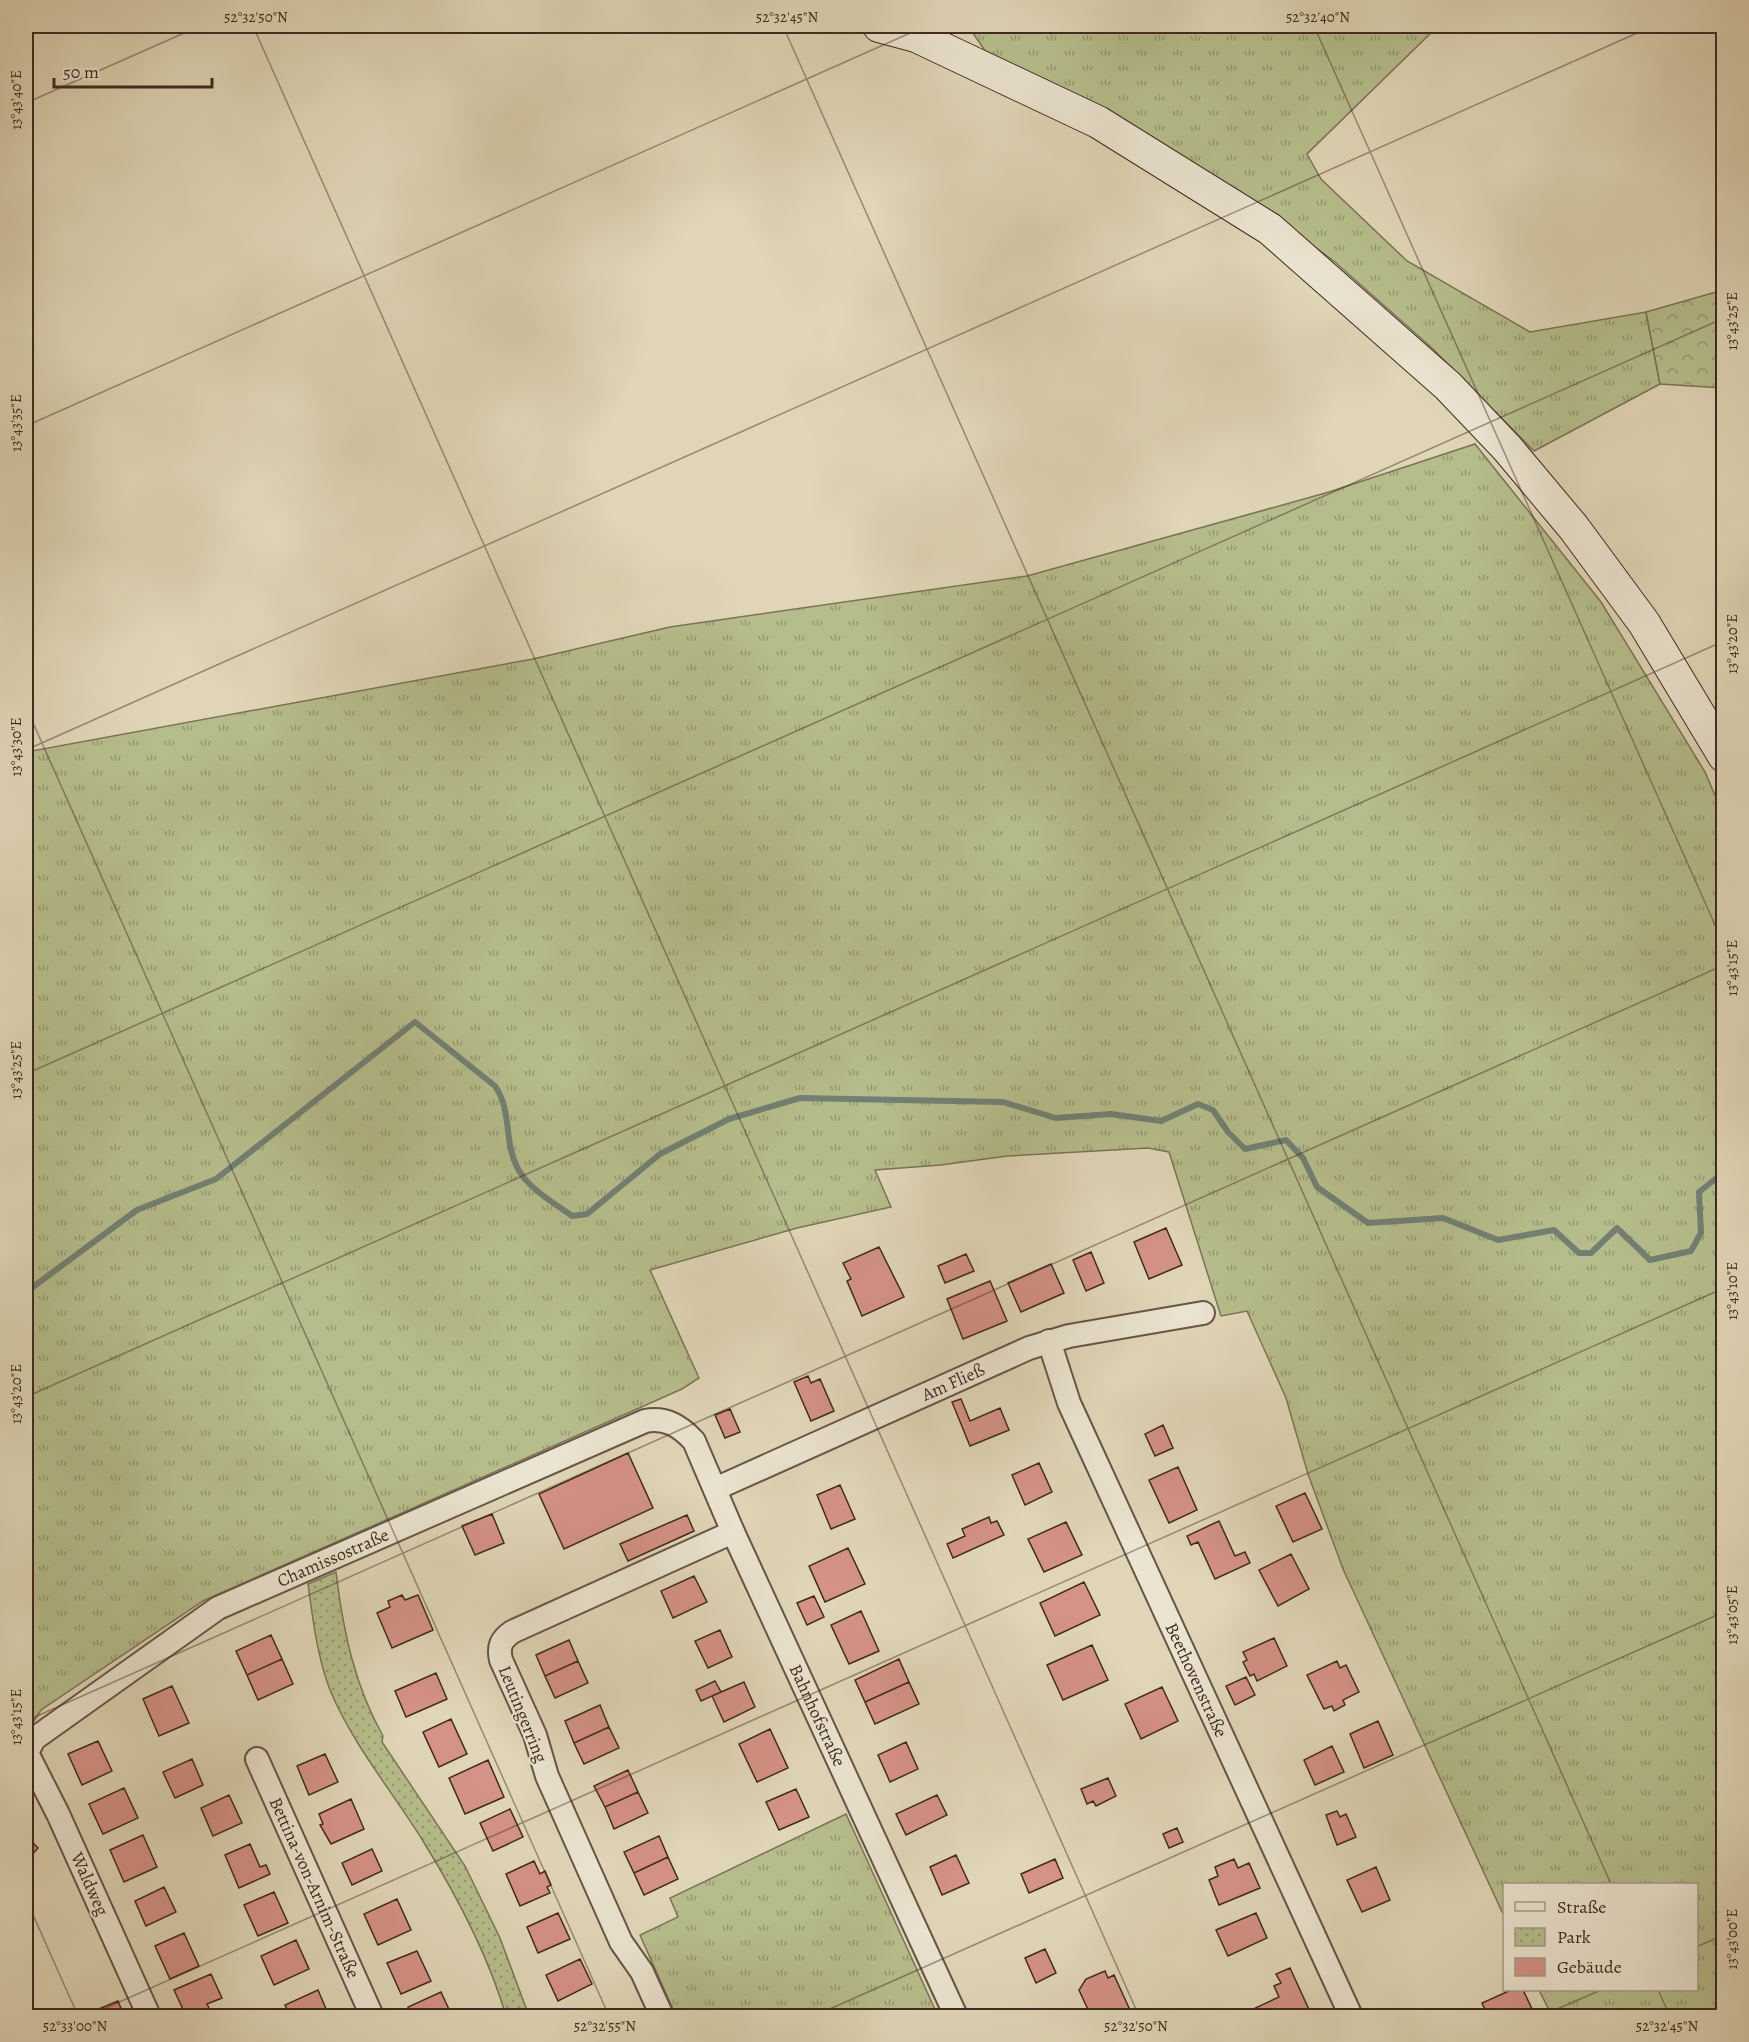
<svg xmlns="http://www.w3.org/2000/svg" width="1749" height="2042" viewBox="0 0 1749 2042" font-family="Alegreya,serif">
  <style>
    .grass { fill: url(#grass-tufts); stroke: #7a7456; stroke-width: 1.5 }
    .forest { fill: url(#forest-crowns); stroke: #7a7456; stroke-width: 1.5 }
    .park { fill: url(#park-dots); stroke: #7a7456; stroke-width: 1.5 }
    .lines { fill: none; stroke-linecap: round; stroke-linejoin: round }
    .stream { stroke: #728073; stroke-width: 6 }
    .building { fill: #d59286; stroke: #3f2a20; stroke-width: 1.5 }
    .street-casing { stroke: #675546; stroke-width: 26 }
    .secondary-casing { stroke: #3f2a20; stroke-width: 34 }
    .street { stroke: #ebe4d0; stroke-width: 22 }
    .secondary { stroke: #ebe4d0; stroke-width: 32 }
    .ticks { fill: none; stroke: #3f2a20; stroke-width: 1.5; stroke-opacity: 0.45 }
    .labels { text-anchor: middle; stroke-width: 4.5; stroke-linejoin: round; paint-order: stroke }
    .street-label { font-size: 18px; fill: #3f2a20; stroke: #ebe4d0 }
    .neatline { fill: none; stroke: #3f2a20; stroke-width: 2 }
    .ticks-label { font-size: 15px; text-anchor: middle; fill: #3f2a20 }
  </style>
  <defs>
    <pattern id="grass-tufts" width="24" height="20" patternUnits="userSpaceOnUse" patternTransform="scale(1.5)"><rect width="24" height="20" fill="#b6bd8c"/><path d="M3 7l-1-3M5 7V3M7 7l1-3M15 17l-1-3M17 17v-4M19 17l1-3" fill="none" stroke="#959a72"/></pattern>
    <pattern id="forest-crowns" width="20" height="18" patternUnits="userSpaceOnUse" patternTransform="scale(1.5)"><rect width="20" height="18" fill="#b6bd8c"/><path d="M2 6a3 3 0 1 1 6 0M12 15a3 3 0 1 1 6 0" fill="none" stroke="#959a72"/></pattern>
    <pattern id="park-dots" width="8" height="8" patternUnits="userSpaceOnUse" patternTransform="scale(1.5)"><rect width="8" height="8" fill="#b6bd8c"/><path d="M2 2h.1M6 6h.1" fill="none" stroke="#959a72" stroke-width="1.8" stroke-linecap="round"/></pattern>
  </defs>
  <rect width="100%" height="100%" fill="#e0d6b7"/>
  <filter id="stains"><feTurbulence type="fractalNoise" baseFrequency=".00333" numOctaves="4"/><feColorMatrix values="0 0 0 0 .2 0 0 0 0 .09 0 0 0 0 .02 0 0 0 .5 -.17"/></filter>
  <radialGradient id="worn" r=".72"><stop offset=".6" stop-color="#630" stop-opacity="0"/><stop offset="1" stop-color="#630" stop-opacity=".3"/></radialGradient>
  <path class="grass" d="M 968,26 L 998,29 L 997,26 L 1438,26 L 1307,154 L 1321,179 L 1407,261 L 1530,332 L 1646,312 L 1660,384 L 1534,451 L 1432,348 L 1335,262 L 1273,216 L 988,55 Z
    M 1475,444 L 1601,602 L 1705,772 L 1723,814 L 1723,2016 L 1552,2016 L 1539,1990 L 1696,1990 L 1696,1884 L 1504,1884 L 1504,1916 L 1343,1569 L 1308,1474 L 1286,1398 L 1247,1311 L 1221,1316 L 1169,1152 L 1148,1148 L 1007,1156 L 941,1165 L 875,1170 L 891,1207 L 797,1228 L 650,1270 L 699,1378 L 682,1389 L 203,1601 L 41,1710 L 34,1721 L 26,1727 L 26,752 L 533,659 L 670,627 L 1027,576 L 1329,492 Z
    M 846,1814 L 938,2016 L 676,2016 L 640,1935 L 678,1917 L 670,1898 Z"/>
  <path class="forest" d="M 1723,290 L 1723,388 L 1660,384 L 1646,312 Z"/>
  <path class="park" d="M 336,1572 C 343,1629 354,1685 383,1736 L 382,1742 L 465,1866 L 500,1938 L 529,2016 L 506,2016 C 488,1954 457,1896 423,1841 C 392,1791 353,1745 330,1690 C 317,1656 313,1620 308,1584 Z"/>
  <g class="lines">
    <path class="stream" d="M 26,1292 L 137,1210 L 216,1179 L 415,1022 L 495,1086 C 512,1110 504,1142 517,1167 C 527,1188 554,1203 572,1216 L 587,1214 L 660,1154 L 729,1119 L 800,1098 L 1003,1102 L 1056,1118 L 1111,1114 L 1161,1121 L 1198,1104 L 1213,1110 L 1228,1132 L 1245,1149 L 1286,1140 L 1303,1158 L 1317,1187 L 1368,1223 L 1443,1218 L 1498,1240 L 1554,1230 L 1579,1253 L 1591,1253 L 1617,1228 L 1650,1260 L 1691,1251 L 1701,1233 L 1699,1192 L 1724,1172"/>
  </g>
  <path class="building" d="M 1166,1228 L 1182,1265 L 1149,1279 L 1134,1242 Z
    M 879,1247 L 904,1297 L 862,1316 L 847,1281 L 851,1279 L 843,1263 Z
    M 1091,1252 L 1104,1283 L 1086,1291 L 1073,1260 Z
    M 966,1254 L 974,1271 L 945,1283 L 938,1266 Z
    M 1051,1264 L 1064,1293 L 1021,1312 L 1008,1283 Z
    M 990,1281 L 1007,1321 L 963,1339 L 947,1299 Z
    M 808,1376 L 811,1383 L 820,1379 L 834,1411 L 811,1421 L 794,1382 Z
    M 961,1399 L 970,1421 L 1000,1408 L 1009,1430 L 970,1446 L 952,1402 Z
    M 730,1409 L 740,1432 L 725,1438 L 715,1415 Z
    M 1163,1425 L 1173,1448 L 1155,1456 L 1145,1434 Z
    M 628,1453 L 653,1508 L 564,1549 L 539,1494 Z
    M 1039,1463 L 1052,1492 L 1025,1505 L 1012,1475 Z
    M 1178,1467 L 1197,1510 L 1169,1523 L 1149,1480 Z
    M 840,1485 L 855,1519 L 831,1529 L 817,1495 Z
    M 1305,1493 L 1322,1529 L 1293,1542 L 1276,1506 Z
    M 492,1514 L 504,1543 L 475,1555 L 462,1526 Z
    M 687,1515 L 694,1531 L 628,1561 L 620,1544 Z
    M 989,1517 L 991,1523 L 997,1521 L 1004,1535 L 953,1558 L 947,1544 L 965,1536 L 962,1529 Z
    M 1219,1521 L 1235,1556 L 1245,1552 L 1250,1563 L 1215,1579 L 1198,1542 L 1191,1545 L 1187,1536 Z
    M 1066,1522 L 1082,1555 L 1044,1572 L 1028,1539 Z
    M 848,1548 L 865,1584 L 825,1602 L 809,1566 Z
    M 1291,1554 L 1309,1589 L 1278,1606 L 1259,1570 Z
    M 694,1576 L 707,1602 L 673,1618 L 661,1591 Z
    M 1084,1582 L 1100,1615 L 1055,1636 L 1040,1603 Z
    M 402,1595 L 405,1600 L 418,1595 L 433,1630 L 392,1648 L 377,1613 L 390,1607 L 388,1601 Z
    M 814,1596 L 824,1617 L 807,1625 L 797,1603 Z
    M 861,1611 L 879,1651 L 849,1664 L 831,1625 Z
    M 720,1630 L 732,1657 L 708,1668 L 695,1641 Z
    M 271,1635 L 282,1659 L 247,1675 L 236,1651 Z
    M 1274,1638 L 1287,1666 L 1257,1681 L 1254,1674 L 1250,1676 L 1243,1662 L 1247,1660 L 1243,1652 Z
    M 569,1640 L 578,1661 L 545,1676 L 536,1655 Z
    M 1092,1645 L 1108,1680 L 1063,1700 L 1047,1665 Z
    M 282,1659 L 293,1684 L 258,1700 L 247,1675 Z
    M 899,1659 L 909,1682 L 865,1702 L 855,1680 Z
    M 578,1661 L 588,1683 L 555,1698 L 545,1676 Z
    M 1337,1661 L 1340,1668 L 1346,1665 L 1359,1692 L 1343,1700 L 1345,1705 L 1334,1711 L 1332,1706 L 1324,1709 L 1307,1675 Z
    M 436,1673 L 447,1699 L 406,1717 L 395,1691 Z
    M 1246,1677 L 1255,1695 L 1235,1705 L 1226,1686 Z
    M 715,1681 L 721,1692 L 701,1701 L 696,1690 Z
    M 744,1682 L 755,1707 L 724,1722 L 712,1696 Z
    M 909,1682 L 919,1704 L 875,1724 L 865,1702 Z
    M 172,1686 L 189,1723 L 159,1736 L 143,1699 Z
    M 1162,1687 L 1178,1721 L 1141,1739 L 1125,1704 Z
    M 600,1705 L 609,1727 L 574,1743 L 565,1721 Z
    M 451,1719 L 467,1754 L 439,1767 L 423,1732 Z
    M 1378,1721 L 1393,1755 L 1364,1768 L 1350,1734 Z
    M 609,1727 L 619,1748 L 584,1764 L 574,1743 Z
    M 770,1729 L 788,1768 L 757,1782 L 739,1744 Z
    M 98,1741 L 112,1771 L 82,1785 L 68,1754 Z
    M 906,1742 L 918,1769 L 890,1782 L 878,1755 Z
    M 1332,1746 L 1344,1772 L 1315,1785 L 1304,1760 Z
    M 325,1754 L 338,1782 L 309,1795 L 297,1766 Z
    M 192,1759 L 203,1785 L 175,1798 L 163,1772 Z
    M 488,1760 L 504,1797 L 465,1814 L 449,1778 Z
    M 628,1770 L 638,1792 L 605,1807 L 594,1786 Z
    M 1108,1778 L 1116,1796 L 1096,1806 L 1093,1801 L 1087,1804 L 1081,1789 Z
    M 124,1788 L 138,1818 L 103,1834 L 89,1804 Z
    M 796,1789 L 809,1817 L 779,1830 L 766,1802 Z
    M 638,1792 L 648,1813 L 614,1829 L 605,1807 Z
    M 229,1795 L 242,1823 L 213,1836 L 201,1808 Z
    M 937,1795 L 947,1815 L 906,1835 L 896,1814 Z
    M 351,1799 L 364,1829 L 331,1844 L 320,1825 L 323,1824 L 319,1814 Z
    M 510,1809 L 523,1837 L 493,1851 L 480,1823 Z
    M 1337,1811 L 1340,1817 L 1346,1814 L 1356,1837 L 1337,1845 L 1326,1815 Z
    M 1177,1828 L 1183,1842 L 1169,1848 L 1163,1834 Z
    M 143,1835 L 157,1867 L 124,1882 L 110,1850 Z
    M 26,1836 L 38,1848 L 26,1861 Z
    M 659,1836 L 668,1857 L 634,1873 L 624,1852 Z
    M 250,1844 L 260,1867 L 266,1865 L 270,1874 L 239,1888 L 225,1855 Z
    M 372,1849 L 382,1871 L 352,1885 L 342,1863 Z
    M 956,1855 L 969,1883 L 942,1895 L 930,1867 Z
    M 668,1857 L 678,1879 L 644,1895 L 634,1873 Z
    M 1055,1859 L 1063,1878 L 1029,1893 L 1021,1874 Z
    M 1234,1859 L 1238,1868 L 1249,1863 L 1260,1888 L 1219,1905 L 1209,1880 L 1218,1876 L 1215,1867 Z
    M 534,1861 L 540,1874 L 545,1871 L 551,1885 L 547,1887 L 550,1893 L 520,1906 L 506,1874 Z
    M 1376,1867 L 1390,1900 L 1362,1912 L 1347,1880 Z
    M 164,1887 L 176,1912 L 146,1926 L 135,1901 Z
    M 274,1892 L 288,1923 L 258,1936 L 244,1905 Z
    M 397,1899 L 411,1930 L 378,1945 L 364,1914 Z
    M 558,1913 L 570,1939 L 538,1953 L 527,1927 Z
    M 1256,1913 L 1267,1938 L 1228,1956 L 1216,1930 Z
    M 184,1933 L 199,1966 L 170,1979 L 155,1946 Z
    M 296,1940 L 309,1969 L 274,1985 L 261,1956 Z
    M 1045,1949 L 1056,1973 L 1036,1983 L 1025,1958 Z
    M 417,1951 L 431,1981 L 401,1994 L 387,1963 Z
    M 580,1959 L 592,1984 L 558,2001 L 546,1975 Z
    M 1290,1968 L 1312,2016 L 1252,2016 L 1249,2011 L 1279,1997 L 1274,1986 L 1281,1983 L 1276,1974 Z
    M 1105,1971 L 1108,1978 L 1114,1975 L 1130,2010 L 1116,2016 L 1091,2016 L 1079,1990 L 1086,1979 Z
    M 211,1974 L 222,1998 L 207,2004 L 213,2016 L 186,2016 L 174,1990 Z
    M 318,1990 L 329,2016 L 290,2016 L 285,2005 Z
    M 1511,1990 L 1523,1990 L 1533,2011 L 1522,2016 L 1488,2016 L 1482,2003 Z
    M 441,1992 L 452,2016 L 412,2016 L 408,2007 Z
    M 118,2001 L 124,2016 L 85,2016 L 84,2015 Z
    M 1046,2011 L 1049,2016 L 1033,2016 Z"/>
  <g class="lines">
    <defs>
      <g id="street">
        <path id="s1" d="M 1049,1341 L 1069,1403 L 1351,2016"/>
        <path id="s2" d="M 715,1489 L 1029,1348 L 1069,1336 L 1203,1313"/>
        <path id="s3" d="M 257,1759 L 372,2016"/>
        <path id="s4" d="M 149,2016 L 58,1814 L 27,1753 L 34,1739 L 218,1608 L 645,1421 C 666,1417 680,1426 694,1441 L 733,1532 L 956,2016"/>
        <path d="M 662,2016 L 642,1972 L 621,1942 L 547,1776 L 535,1735 L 501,1660 C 498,1646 501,1640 512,1632 L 733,1532"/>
      </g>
      <path id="secondary" d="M 879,26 L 916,36 L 1098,122 L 1270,229 L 1448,386 L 1507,448 L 1574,528 L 1644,623 L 1724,756"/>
    </defs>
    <use href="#street" class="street-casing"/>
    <use href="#secondary" class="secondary-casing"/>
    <use href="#street" class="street"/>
    <use href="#secondary" class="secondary"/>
  </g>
  <path class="ticks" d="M 253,26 L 1139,2016M 783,26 L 1611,1884M 1314,26 L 1724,945M 26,103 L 200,26M 26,426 L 926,26M 26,707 L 609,2016M 26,750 L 1653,26M 26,1074 L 1724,318M 26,1397 L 1724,641M 26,1721 L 1724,965M 26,1899 L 78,2016M 1696,1947 L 1724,1935M 1658,1990 L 1670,2016M 88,2016 L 1724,1288M 814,2016 L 1724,1612M 1541,2016 L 1601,1990"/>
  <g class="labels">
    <g class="street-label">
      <text dy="6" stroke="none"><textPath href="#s2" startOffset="261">Am Fließ</textPath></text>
      <text dy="6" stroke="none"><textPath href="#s4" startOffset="657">Chamissostraße</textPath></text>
      <text dy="6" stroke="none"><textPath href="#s1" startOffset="370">Beethovenstraße</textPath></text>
      <text transform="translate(523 1714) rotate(68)" y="6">Leutingerring</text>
      <text dy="6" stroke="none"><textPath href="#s4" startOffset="1354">Bahnhofstraße</textPath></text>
      <text transform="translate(90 1884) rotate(66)" y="6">Waldweg</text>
      <text dy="6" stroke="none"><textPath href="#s3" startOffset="141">Bettina-von-Arnim-Straße</textPath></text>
    </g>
  </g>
  <rect width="1749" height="2042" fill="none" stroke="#e0d6b7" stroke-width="66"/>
  <rect x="1503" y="1883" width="195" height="108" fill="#ebe4d0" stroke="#a69a8a" stroke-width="1.5"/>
  <rect x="1515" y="1902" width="30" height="9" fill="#ebe4d0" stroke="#a69a8a" stroke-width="1.5"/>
  <text x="1557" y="1913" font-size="18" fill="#3f2a20">Straße</text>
  <rect x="1515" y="1928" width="30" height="18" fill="url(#park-dots)" stroke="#a69a8a" stroke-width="1.5"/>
  <text x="1557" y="1943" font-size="18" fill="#3f2a20">Park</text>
  <rect x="1515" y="1958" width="30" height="18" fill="#d59286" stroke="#a69a8a" stroke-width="1.5"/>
  <text x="1557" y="1973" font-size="18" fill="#3f2a20">Gebäude</text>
  <path d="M54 78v9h158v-9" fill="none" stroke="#3f2a20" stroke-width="3"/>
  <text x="63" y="78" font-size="18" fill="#3f2a20" stroke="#ebe4d0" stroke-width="4.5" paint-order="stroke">50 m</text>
  <rect x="33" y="33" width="1683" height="1976" class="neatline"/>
  <g class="ticks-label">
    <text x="256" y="22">52°32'50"N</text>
    <text x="787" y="22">52°32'45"N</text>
    <text x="1318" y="22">52°32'40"N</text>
    <text transform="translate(16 100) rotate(-90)" y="5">13°43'40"E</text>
    <text transform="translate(1732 321) rotate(-90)" y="5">13°43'25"E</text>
    <text transform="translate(16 423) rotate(-90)" y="5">13°43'35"E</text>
    <text transform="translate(1732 644) rotate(-90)" y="5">13°43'20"E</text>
    <text transform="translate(16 747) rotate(-90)" y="5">13°43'30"E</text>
    <text transform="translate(1732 968) rotate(-90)" y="5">13°43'15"E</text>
    <text transform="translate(16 1070) rotate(-90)" y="5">13°43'25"E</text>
    <text transform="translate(1732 1291) rotate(-90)" y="5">13°43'10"E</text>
    <text transform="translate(16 1394) rotate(-90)" y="5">13°43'20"E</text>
    <text transform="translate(1732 1615) rotate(-90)" y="5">13°43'05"E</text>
    <text transform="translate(16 1717) rotate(-90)" y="5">13°43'15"E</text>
    <text transform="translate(1732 1939) rotate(-90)" y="5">13°43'00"E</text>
    <text x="75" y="2031">52°33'00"N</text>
    <text x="605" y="2031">52°32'55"N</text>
    <text x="1136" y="2031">52°32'50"N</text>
    <text x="1667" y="2031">52°32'45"N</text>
  </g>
  <rect width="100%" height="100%" filter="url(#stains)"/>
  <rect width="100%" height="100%" fill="url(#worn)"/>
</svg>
